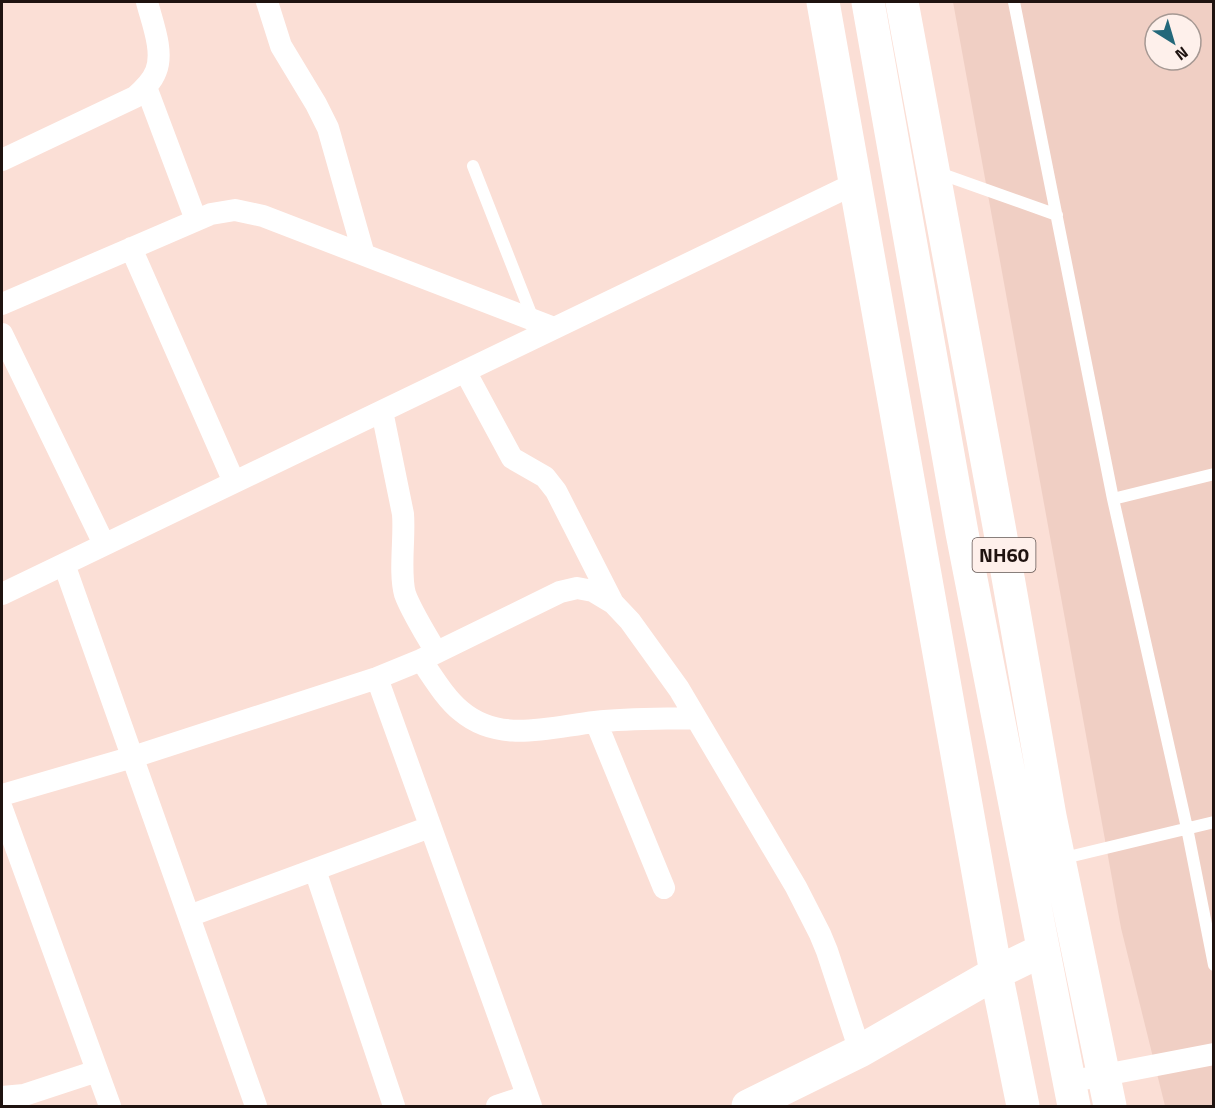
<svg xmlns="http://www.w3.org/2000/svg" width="1215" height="1108" viewBox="0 0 1215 1108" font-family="'Titillium Web',sans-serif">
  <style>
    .built { fill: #f0cfc4; fill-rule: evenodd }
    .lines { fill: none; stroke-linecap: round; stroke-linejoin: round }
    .lane { stroke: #fff; stroke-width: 12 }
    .street { stroke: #fff; stroke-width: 22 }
    .secondary { stroke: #fff; stroke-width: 33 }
    .highway { stroke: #fff; stroke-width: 33 }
    .labels { text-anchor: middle; stroke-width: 6; stroke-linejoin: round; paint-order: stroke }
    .shield { fill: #fef0eb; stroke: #625552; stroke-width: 1.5 }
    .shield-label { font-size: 20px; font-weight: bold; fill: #1f1310 }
  </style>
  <rect width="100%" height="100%" fill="#fbdfd6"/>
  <path class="built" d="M 953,2 L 1213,2 L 1213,1106 L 1165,1106 L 1121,928 ZM 1155,24 L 1191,24 L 1191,60 L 1155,60 Z"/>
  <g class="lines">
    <path class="lane" d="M 1014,2 L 1113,499 L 1187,828 L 1214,965
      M 473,166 L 533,319
      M 936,172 L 1057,215
      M 1113,499 L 1214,474
      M 1060,859 L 1214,822"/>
    <path class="street" d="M 267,2 L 281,46 L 316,104 L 328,128 L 364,255
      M 146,87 L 196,220
      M 2,160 L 135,97 C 143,90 152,82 156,71 C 164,51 152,22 147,2
      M 131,248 L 234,482
      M 2,304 L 211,214 L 235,210 L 263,216 L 554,328
      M 2,334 L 104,544
      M 465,371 L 512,458 L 545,477 L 556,491 L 613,603
      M 382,411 L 403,514 C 405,538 399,572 405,594 C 411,611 427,636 436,652
      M 64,564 L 256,1106
      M 2,594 L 856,183
      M 421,660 C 433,677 445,698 461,711 C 500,744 550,727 595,722 C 628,718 663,719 696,718
      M 377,678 L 531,1106
      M 596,722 L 664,888
      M 2,795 L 133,757 L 377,678 L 421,660 L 560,592 L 577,588 L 593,591 L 613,603 L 630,621 L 679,689 L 796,887 L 820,934 L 827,951 L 860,1051
      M 2,809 L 110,1106
      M 315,870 L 394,1106
      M 189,916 L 430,827
      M 1068,1082 L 1214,1054
      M 2,1097 L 24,1095 L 97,1071
      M 497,1106 L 527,1096"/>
    <path class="secondary" d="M 823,2 L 996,973 L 1023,1106
      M 748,1106 L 860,1051 L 996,973 L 1043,950"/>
    <path class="highway" d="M 868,2 L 962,533 L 1074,1106
      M 902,2 L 999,526 L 1050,816 L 1110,1106"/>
  </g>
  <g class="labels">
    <rect class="shield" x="972.5" y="538" width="63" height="34" rx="4.5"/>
    <g class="shield-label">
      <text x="1004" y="562">NH60</text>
    </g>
  </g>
  <rect width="1215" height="1108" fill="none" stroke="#1f1310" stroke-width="6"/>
  <g transform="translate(1173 42) rotate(143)"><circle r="28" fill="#fef0eb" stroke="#a59893" stroke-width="1.5"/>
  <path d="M0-4.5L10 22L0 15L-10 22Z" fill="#24687a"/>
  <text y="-9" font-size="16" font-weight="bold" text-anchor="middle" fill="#1f1310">N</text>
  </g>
</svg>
